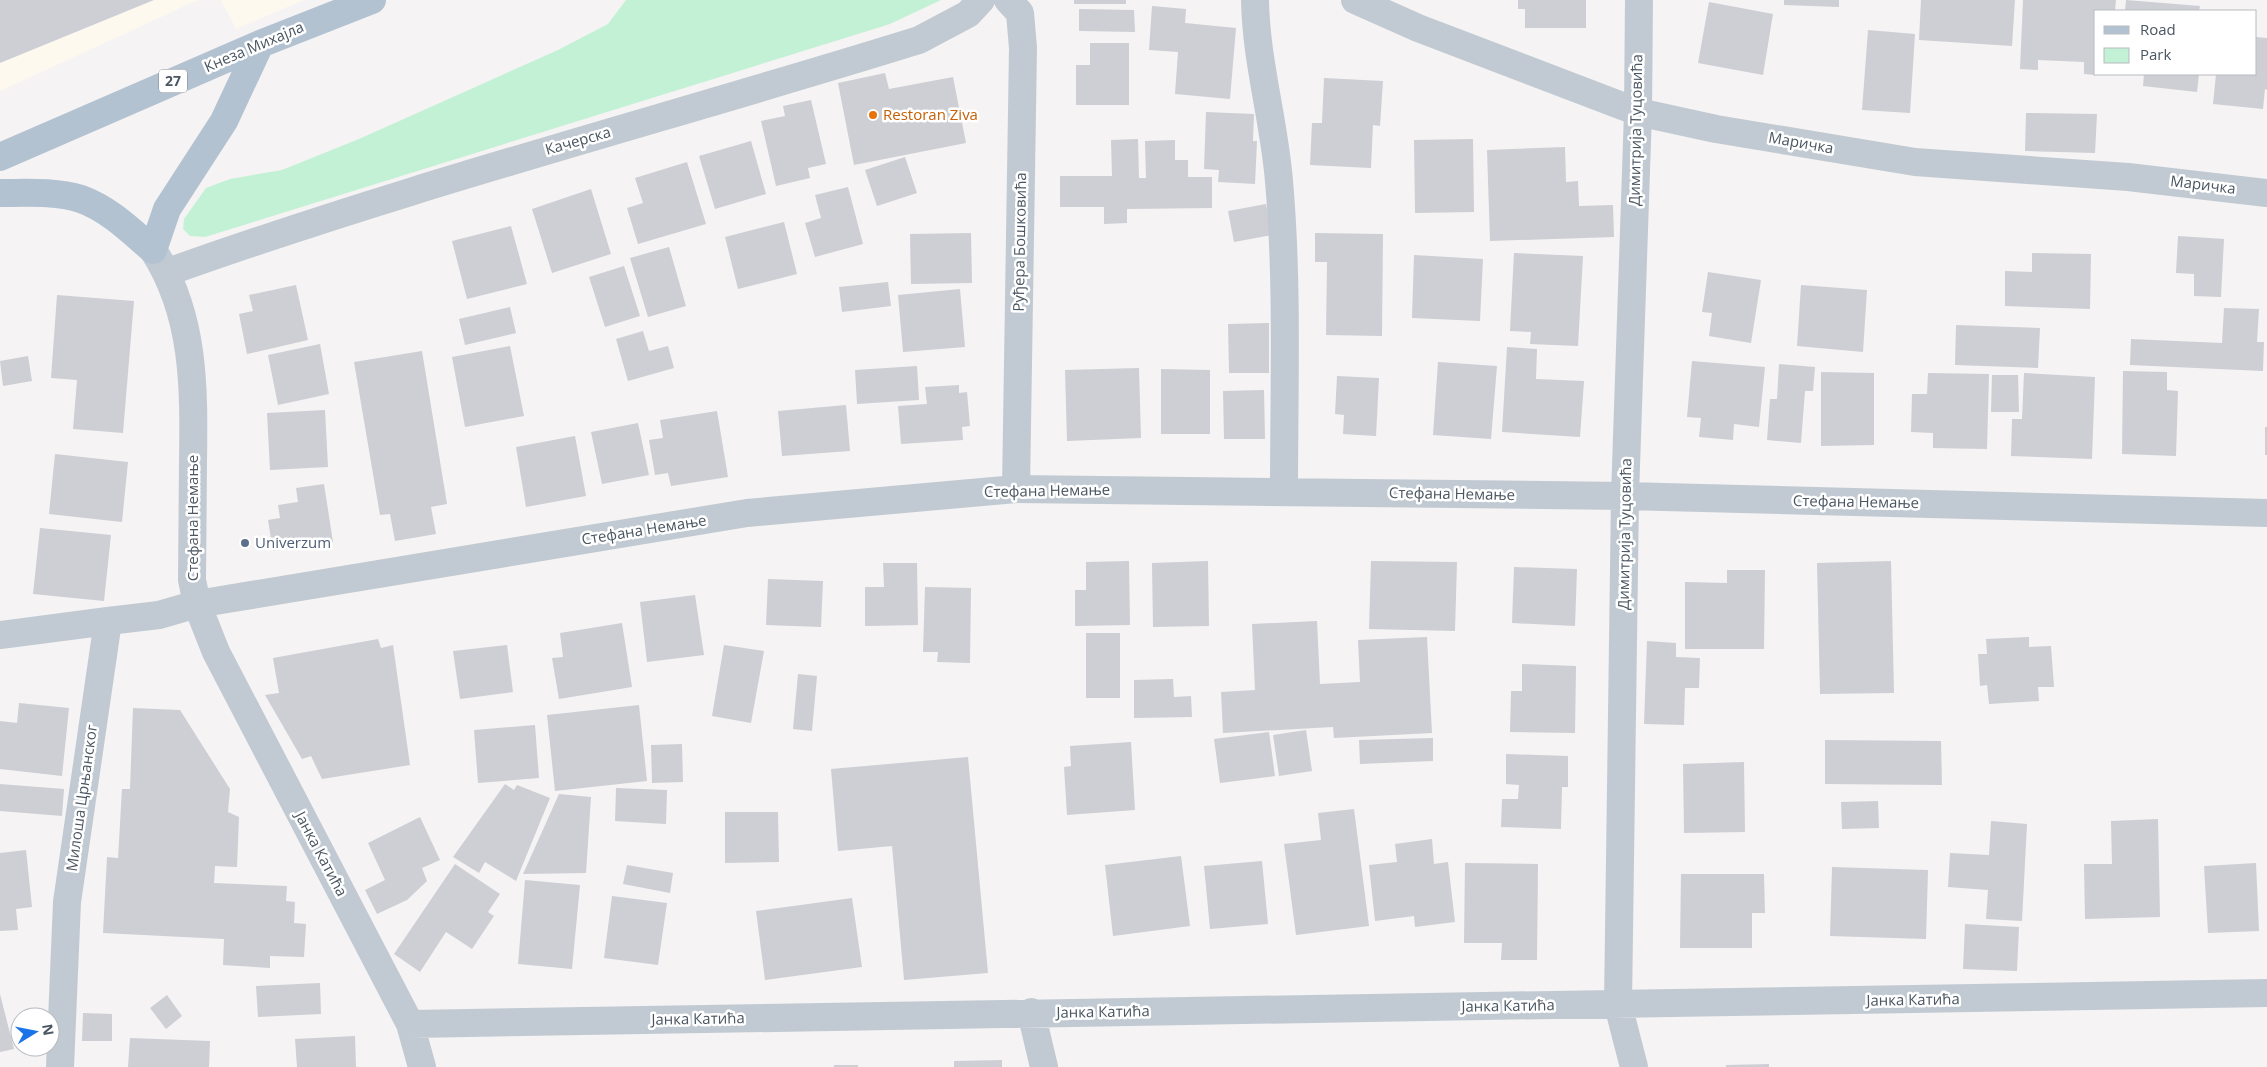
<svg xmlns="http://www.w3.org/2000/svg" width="2267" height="1067" viewBox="0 0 2267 1067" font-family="'Open Sans',sans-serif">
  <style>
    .commercial { fill: #fdf9ef }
    .green { fill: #c3f1d5 }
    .building { fill: #cdcfd5 }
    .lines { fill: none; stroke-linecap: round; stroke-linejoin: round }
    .minor { stroke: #c1cad2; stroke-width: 28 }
    .major { stroke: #b3c2d1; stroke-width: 28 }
    .food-dot { fill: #e8710a; stroke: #fff; stroke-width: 2 }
    .service-dot { fill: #5c6f8a; stroke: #fff; stroke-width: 2 }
    .labels { text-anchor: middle; stroke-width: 5; stroke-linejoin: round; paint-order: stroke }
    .shield { fill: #fff; stroke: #808990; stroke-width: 1 }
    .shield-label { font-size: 14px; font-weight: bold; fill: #4a5661 }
    .street-label { font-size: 15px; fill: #4a5661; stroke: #fff }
    .food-label { font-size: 15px; fill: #c56008; stroke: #fff; text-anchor: start }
    .service-label { font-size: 15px; fill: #4e5e75; stroke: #fff; text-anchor: start }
  </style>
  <rect width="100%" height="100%" fill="#f5f3f3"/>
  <path class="commercial" d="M 0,0 L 198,0 L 0,91 Z
    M 221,0 L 304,0 L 236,29 Z"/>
  <path class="green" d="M 626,0 L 941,0 L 890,24 L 205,237 L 190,236 L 183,229 L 184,219 L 206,188 L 230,179 L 282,170 L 359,139 L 558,50 L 608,24 Z"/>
  <path class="building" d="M 0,0 L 154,0 L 0,63 Z
    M 1074,0 L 1126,0 L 1126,4 L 1074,4 Z
    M 1518,0 L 1586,0 L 1586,28 L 1525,28 L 1525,9 L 1518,9 Z
    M 1784,0 L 1839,0 L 1839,7 L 1784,5 Z
    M 1921,0 L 2015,0 L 2012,46 L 1919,40 Z
    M 2023,0 L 2116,0 L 2115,11 L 2096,11 L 2096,75 L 2084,74 L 2084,62 L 2038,60 L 2038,70 L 2020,69 Z
    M 2126,0 L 2200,6 L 2199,11 L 2125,11 Z
    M 1709,2 L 1773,14 L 1763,75 L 1698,63 Z
    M 1152,6 L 1186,9 L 1185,23 L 1236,28 L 1230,99 L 1175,94 L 1178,52 L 1149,50 Z
    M 1079,9 L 1134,10 L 1135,32 L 1079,31 Z
    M 1868,30 L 1915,34 L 1910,113 L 1862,110 Z
    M 2256,37 L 2267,38 L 2267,90 L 2265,89 L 2263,109 L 2213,104 L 2216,74 L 2256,74 Z
    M 1090,43 L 1129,43 L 1129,105 L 1076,105 L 1076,65 L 1090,65 Z
    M 885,73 L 889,89 L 953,77 L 966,143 L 854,165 L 838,83 Z
    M 2144,74 L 2199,74 L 2197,92 L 2143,86 Z
    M 1324,78 L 1383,81 L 1380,126 L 1373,125 L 1371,168 L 1310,165 L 1312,123 L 1322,123 Z
    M 811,100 L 826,164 L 808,168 L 810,178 L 776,186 L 761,121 L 785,116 L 783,106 Z
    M 1206,112 L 1254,114 L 1253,141 L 1257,141 L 1255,184 L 1218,182 L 1219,170 L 1204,169 Z
    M 2026,113 L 2097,114 L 2095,153 L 2025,151 Z
    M 1138,139 L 1139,178 L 1146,178 L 1145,141 L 1175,140 L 1175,160 L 1188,160 L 1188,177 L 1212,177 L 1212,208 L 1127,209 L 1127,223 L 1104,224 L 1104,207 L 1060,207 L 1060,176 L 1112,176 L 1111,140 Z
    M 1473,139 L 1474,212 L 1415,213 L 1414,140 Z
    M 751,141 L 766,194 L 715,209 L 699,156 Z
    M 1565,147 L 1566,182 L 1578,181 L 1579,206 L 1613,205 L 1614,237 L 1490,241 L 1487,150 Z
    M 905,157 L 917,193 L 877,206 L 865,170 Z
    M 687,162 L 706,224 L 638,244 L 627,208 L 643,203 L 635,178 Z
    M 848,187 L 863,244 L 815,257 L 805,223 L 821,218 L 815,195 Z
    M 591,189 L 611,254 L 552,273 L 532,209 Z
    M 1266,204 L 1272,235 L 1234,242 L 1228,211 Z
    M 784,222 L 797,274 L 738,289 L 725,237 Z
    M 511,226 L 527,284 L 467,299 L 452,241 Z
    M 971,233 L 972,283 L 911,284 L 910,234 Z
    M 1315,233 L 1383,234 L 1382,336 L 1326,335 L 1327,262 L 1315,262 Z
    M 2178,236 L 2224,239 L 2221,297 L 2194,296 L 2194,274 L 2176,273 Z
    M 669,247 L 686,306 L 648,317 L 630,258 Z
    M 1514,253 L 1583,256 L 1578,346 L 1530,344 L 1531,332 L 1510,331 Z
    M 2032,253 L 2091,254 L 2090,309 L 2005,306 L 2005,271 L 2032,272 Z
    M 1414,255 L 1483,259 L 1480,321 L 1412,318 Z
    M 624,266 L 640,316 L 605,327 L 589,277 Z
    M 1708,272 L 1761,280 L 1751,343 L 1709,336 L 1712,313 L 1702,312 Z
    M 888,282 L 891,306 L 842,312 L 839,287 Z
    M 296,285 L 308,340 L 247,354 L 239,314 L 253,311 L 249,295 Z
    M 1801,285 L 1867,290 L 1863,352 L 1797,346 Z
    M 960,289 L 965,347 L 903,352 L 898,295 Z
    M 57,295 L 134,301 L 123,433 L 73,429 L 77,380 L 51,378 Z
    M 510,307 L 516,333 L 465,345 L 459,319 Z
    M 2224,308 L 2259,309 L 2257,342 L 2264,342 L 2263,371 L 2130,365 L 2131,339 L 2222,343 Z
    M 1269,323 L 1269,373 L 1229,373 L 1228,324 Z
    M 1956,325 L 2040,328 L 2038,368 L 1955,365 Z
    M 643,331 L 649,351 L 668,346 L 674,368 L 628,381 L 616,339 Z
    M 320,344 L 329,394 L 278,405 L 268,355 Z
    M 510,346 L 524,416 L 465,427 L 452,357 Z
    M 1507,347 L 1537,349 L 1536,379 L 1584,381 L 1580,437 L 1502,432 Z
    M 422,351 L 447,504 L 431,507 L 436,534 L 395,541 L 390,514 L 380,515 L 354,362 Z
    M 28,356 L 32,381 L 3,386 L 0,361 Z
    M 1692,361 L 1765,367 L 1759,427 L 1734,424 L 1733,440 L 1699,437 L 1701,418 L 1687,417 Z
    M 1438,362 L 1497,366 L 1491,439 L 1433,435 Z
    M 1779,364 L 1815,367 L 1813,391 L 1805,391 L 1801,443 L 1767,440 L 1770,399 L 1777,399 Z
    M 917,366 L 919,400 L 857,404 L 855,370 Z
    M 1139,368 L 1141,438 L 1067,441 L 1065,370 Z
    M 1161,369 L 1210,370 L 1210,434 L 1161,434 Z
    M 2123,371 L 2167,372 L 2167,390 L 2178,391 L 2176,456 L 2122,454 Z
    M 1821,372 L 1874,373 L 1874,445 L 1821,446 Z
    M 1928,373 L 1989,374 L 1987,449 L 1933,448 L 1933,433 L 1911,432 L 1912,394 L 1927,394 Z
    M 2024,373 L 2095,377 L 2092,459 L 2011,456 L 2012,419 L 2022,419 Z
    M 1992,375 L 2018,375 L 2019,412 L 1991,412 Z
    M 1337,376 L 1379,378 L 1376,436 L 1343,434 L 1344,415 L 1335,414 Z
    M 959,385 L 959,393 L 967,392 L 970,426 L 962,427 L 963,440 L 901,444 L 898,406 L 927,404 L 925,387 Z
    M 1264,390 L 1265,439 L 1224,439 L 1223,391 Z
    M 846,405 L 850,451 L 782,456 L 778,411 Z
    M 325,410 L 328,467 L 270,470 L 267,413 Z
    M 717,411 L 728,477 L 671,486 L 668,473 L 655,475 L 649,440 L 663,438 L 660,420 Z
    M 638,423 L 649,475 L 602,484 L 591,432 Z
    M 2265,427 L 2267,427 L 2267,455 L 2265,455 Z
    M 575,436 L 586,496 L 526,507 L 516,447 Z
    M 55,454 L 128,462 L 122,522 L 49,514 Z
    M 324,484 L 333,542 L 273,551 L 268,520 L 280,518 L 278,505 L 298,502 L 296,488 Z
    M 40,528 L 111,535 L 104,601 L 33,594 Z
    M 1129,561 L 1130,625 L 1075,626 L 1075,590 L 1086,590 L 1086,562 Z
    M 1208,561 L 1209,626 L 1153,627 L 1152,563 Z
    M 1371,561 L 1457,562 L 1455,631 L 1369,629 Z
    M 1891,561 L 1894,693 L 1820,694 L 1817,563 Z
    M 883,563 L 917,563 L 918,625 L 865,626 L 865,587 L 884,587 Z
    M 1514,567 L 1577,569 L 1575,626 L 1512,623 Z
    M 1727,570 L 1765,570 L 1764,649 L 1685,649 L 1685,582 L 1727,583 Z
    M 768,579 L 823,581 L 821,627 L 766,625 Z
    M 925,587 L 971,588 L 970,663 L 937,662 L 938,652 L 923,652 Z
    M 695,595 L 704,655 L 647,662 L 640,602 Z
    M 1317,621 L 1320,684 L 1360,682 L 1358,640 L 1427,637 L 1432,733 L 1334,738 L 1333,727 L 1223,733 L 1221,692 L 1255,690 L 1252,624 Z
    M 622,623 L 632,687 L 559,699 L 552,658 L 563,657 L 560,633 Z
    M 1086,633 L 1120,633 L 1120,698 L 1086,698 Z
    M 2029,637 L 2029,647 L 2051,646 L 2054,687 L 2038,687 L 2039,701 L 1989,704 L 1987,685 L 1980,686 L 1978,654 L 1987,654 L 1986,639 Z
    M 378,639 L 381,648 L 393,645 L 410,765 L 322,779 L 311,756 L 302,759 L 265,695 L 279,693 L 273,658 Z
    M 1647,641 L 1676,643 L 1676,657 L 1700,658 L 1699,688 L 1685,688 L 1684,725 L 1644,724 Z
    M 507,645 L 513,692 L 460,699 L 453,651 Z
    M 724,645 L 764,651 L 751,723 L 712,716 Z
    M 1522,664 L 1576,666 L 1575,733 L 1510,732 L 1511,691 L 1522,691 Z
    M 798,674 L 817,676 L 812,731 L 793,729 Z
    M 1173,679 L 1174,697 L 1191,696 L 1192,717 L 1134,718 L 1134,680 Z
    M 19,703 L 69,708 L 62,776 L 0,769 L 0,721 L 17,723 Z
    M 639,705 L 647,781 L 555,791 L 547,715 Z
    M 133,708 L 180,710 L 230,789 L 228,812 L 239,817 L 237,867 L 215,866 L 214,883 L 287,886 L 286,901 L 295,902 L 294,923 L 306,924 L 304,957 L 270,956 L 270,968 L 223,965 L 224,939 L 103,933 L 107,857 L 118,858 L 122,789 L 130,789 Z
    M 535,725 L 539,778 L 478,783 L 474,730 Z
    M 1306,730 L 1312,771 L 1279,776 L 1273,735 Z
    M 1269,732 L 1275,776 L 1220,783 L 1214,739 Z
    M 1433,738 L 1433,761 L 1360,764 L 1359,740 Z
    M 1825,740 L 1941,741 L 1942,785 L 1825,784 Z
    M 1131,742 L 1135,810 L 1067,815 L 1064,767 L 1071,766 L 1070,746 Z
    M 682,744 L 683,782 L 652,783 L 651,745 Z
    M 1506,754 L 1568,756 L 1568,787 L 1562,787 L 1561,829 L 1501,827 L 1502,799 L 1518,799 L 1519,785 L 1506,784 Z
    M 968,757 L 988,973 L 904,980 L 892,846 L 838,851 L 831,769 Z
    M 1744,762 L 1745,832 L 1684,833 L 1683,764 Z
    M 0,784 L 64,789 L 62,816 L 0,811 Z
    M 505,784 L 514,790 L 517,785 L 550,798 L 516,881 L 485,862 L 479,873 L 453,857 Z
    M 616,788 L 667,790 L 666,824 L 615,821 Z
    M 559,794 L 591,797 L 586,873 L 523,874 Z
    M 1878,801 L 1879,828 L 1842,829 L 1841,802 Z
    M 1354,809 L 1369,926 L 1296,935 L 1284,844 L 1321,840 L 1318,813 Z
    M 725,812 L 778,812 L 779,862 L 725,863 Z
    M 420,817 L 440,860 L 422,868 L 427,881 L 407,900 L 377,914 L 365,890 L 385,880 L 368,843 Z
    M 2158,819 L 2160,917 L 2085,919 L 2084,864 L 2112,864 L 2111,821 Z
    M 1991,821 L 2027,824 L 2022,921 L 1986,919 L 1988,890 L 1948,887 L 1950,853 L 1989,855 Z
    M 1432,839 L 1434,864 L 1448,862 L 1455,922 L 1415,927 L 1414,916 L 1375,921 L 1369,865 L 1397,862 L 1395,844 Z
    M 26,850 L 32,907 L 16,909 L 18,930 L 0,931 L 0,853 Z
    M 1181,856 L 1190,926 L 1113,936 L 1105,865 Z
    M 1262,861 L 1268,924 L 1210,929 L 1204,866 Z
    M 1465,863 L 1538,864 L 1537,960 L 1501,960 L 1502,943 L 1464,943 Z
    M 2256,863 L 2259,931 L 2208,933 L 2204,866 Z
    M 455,864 L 500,894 L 488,912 L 494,916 L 472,949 L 446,932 L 420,972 L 394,954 Z
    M 627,865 L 673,873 L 670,893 L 623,884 Z
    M 1832,867 L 1928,870 L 1926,939 L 1830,936 Z
    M 1681,874 L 1764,874 L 1765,913 L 1752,913 L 1752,948 L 1680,948 Z
    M 525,880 L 580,885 L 572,969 L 518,964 Z
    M 612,896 L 667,903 L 658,965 L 604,958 Z
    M 852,898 L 862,967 L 765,980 L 756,911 Z
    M 1965,924 L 2019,927 L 2017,971 L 1963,969 Z
    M 320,983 L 321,1014 L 258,1017 L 256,986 Z
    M 0,994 L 14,1049 L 0,1052 Z
    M 167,995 L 182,1016 L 166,1029 L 150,1008 Z
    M 83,1013 L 112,1014 L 112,1041 L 82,1041 Z
    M 355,1036 L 356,1067 L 297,1067 L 295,1039 Z
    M 130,1038 L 210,1041 L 209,1067 L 128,1067 Z
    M 1002,1060 L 1002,1067 L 954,1067 L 954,1061 Z
    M 1769,1064 L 1769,1067 L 1726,1067 L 1726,1065 Z
    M 834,1065 L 858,1065 L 858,1067 L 834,1067 Z"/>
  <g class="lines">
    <path class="minor" d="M 1008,0 L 1020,13 L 1023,48 L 1016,489
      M 1255,0 C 1256,61 1274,120 1279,181 C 1288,284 1284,388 1284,492
      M 1355,0 L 1418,28 L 1638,112 L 1716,129 L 1915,162 L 2128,177 L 2267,193
      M 153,250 C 195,315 194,387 193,462 C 193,501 192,540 192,580 L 197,604 L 747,513 L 1016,489 L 1625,496 L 2267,513
      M 168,272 C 414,184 668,118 919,40 L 968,14 L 981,0
      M 0,635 L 108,621
      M 1031,1012 L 1044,1067
      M 410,1024 L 422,1067
      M 60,1067 L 67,902 L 108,621 L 159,615 L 197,604 L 216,652 L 410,1024 L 2267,993
      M 1634,1067 L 1618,1005 L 1625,496 L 1638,112 L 1639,0"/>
    <path class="major" d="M 0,157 L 260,44 L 372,0
      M 0,193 C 26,193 55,191 81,199 C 109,209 131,231 153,250 L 167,209 L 224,121 L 260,44"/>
  </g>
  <circle class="food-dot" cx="873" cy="115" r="5"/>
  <circle class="service-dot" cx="245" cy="543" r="5"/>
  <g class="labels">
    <rect class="shield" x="159" y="69.5" width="28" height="23" rx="4"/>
    <g class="shield-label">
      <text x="173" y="86">27</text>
    </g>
    <g class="street-label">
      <text transform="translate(254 47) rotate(-23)" y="5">Кнеза Михајла</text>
      <text transform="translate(1636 130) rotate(-89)" y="5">Димитрија Туцовића</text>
      <text transform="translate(578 141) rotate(-16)" y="5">Качерска</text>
      <text transform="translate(1801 143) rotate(10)" y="5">Маричка</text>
      <text transform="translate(2203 185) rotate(7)" y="5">Маричка</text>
      <text transform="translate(1020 242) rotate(-89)" y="5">Руђера Бошковића</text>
      <text transform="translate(1047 491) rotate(-1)" y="5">Стефана Немање</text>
      <text transform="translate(1452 494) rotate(1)" y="5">Стефана Немање</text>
      <text transform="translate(1856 502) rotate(1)" y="5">Стефана Немање</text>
      <text transform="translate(193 518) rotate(-90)" y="5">Стефана Немање</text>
      <text transform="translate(644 530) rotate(-9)" y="5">Стефана Немање</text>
      <text transform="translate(1625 534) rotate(-89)" y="5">Димитрија Туцовића</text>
      <text transform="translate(82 798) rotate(-82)" y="5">Милоша Црњанског</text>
      <text transform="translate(321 854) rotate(62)" y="5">Јанка Катића</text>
      <text transform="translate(1913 1000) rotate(-1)" y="5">Јанка Катића</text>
      <text transform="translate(1508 1006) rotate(-1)" y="5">Јанка Катића</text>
      <text transform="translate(1103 1012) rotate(-1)" y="5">Јанка Катића</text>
      <text transform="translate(698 1019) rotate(-1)" y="5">Јанка Катића</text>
    </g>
    <g class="food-label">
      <text x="883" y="120">Restoran Ziva</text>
    </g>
    <g class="service-label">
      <text x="255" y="548">Univerzum</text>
    </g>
  </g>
  <rect x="2094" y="10" width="162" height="65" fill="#ffffff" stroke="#b7bbc0"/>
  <rect x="2104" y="26" width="25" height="8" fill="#b3c2d1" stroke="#b7bbc0"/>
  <text x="2140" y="35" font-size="15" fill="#4a5661">Road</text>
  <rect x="2104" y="48" width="25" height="15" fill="#c3f1d5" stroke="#b7bbc0"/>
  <text x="2140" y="60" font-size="15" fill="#4a5661">Park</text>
  <g transform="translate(35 1032) rotate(80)"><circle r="24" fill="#ffffff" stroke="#b7bbc0"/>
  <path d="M0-4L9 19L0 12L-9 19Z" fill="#1a73e8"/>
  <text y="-8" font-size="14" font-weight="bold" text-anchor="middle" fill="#4a5661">N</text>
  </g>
</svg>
